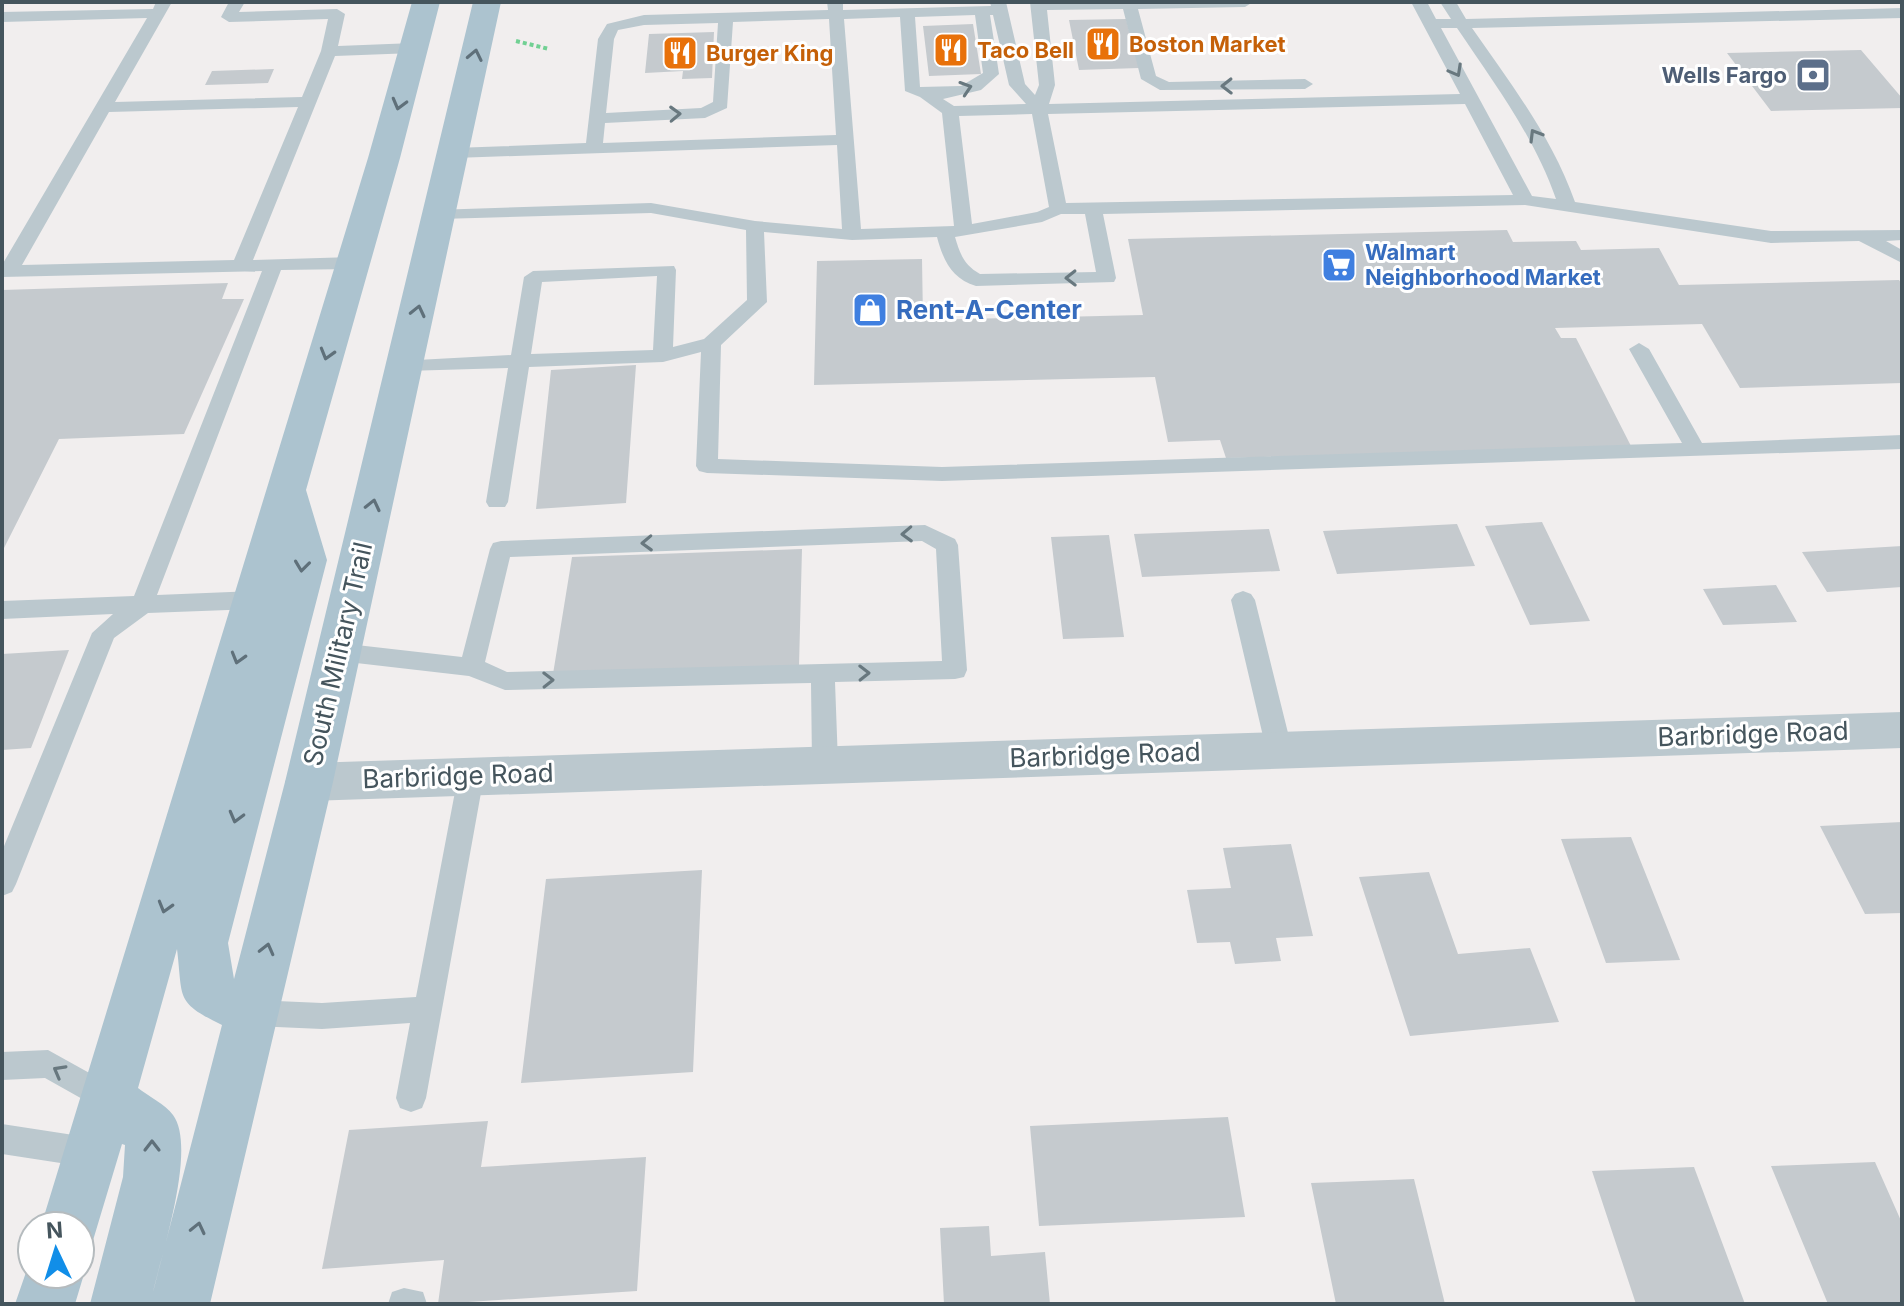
<svg xmlns="http://www.w3.org/2000/svg" width="1904" height="1306" viewBox="0 0 1904 1306" font-family="Inter,sans-serif">
  <style>
    .building { fill: #c5cace }
    .lines { fill: none; stroke-linecap: round; stroke-linejoin: round }
    .path { stroke: #71d093; stroke-width: 4; stroke-dasharray: 4 3; stroke-linecap: butt }
    .service { fill: #bbc8ce; fill-rule: evenodd }
    .minor { fill: #bbc8ce; fill-rule: evenodd }
    .primary { fill: #acc3cf; fill-rule: evenodd }
    .oneway { stroke: #5f707a }
    .oneway2 { stroke: #68787f }
    .labels { text-anchor: middle; stroke-width: 6; stroke-linejoin: round; paint-order: stroke }
    .far-food-label { font-size: 22px; font-weight: bold; fill: #c56008; stroke: #fff; text-anchor: start }
    .far-service-label { font-size: 22px; font-weight: bold; fill: #4e5e75; stroke: #fff; text-anchor: end }
    .far-shop-label { font-size: 22px; font-weight: bold; fill: #366cbe; stroke: #fff; text-anchor: start }
    .shop-label { font-size: 26px; font-weight: bold; fill: #366cbe; stroke: #fff; text-anchor: start }
    .street-label { font-size: 26px; fill: #45555d; stroke: #fff }
  </style>
  <rect width="100%" height="100%" fill="#f1eeee"/>
  <path class="building" d="M 1126,19 L 1139,68 L 1079,70 L 1069,20 Z
    M 973,24 L 981,74 L 929,76 L 923,26 Z
    M 714,32 L 712,78 L 682,79 L 683,71 L 645,73 L 649,34 Z
    M 1861,50 L 1902,98 L 1902,108 L 1771,111 L 1727,53 Z
    M 274,69 L 268,83 L 205,85 L 212,71 Z
    M 1507,230 L 1513,242 L 1576,241 L 1581,250 L 1659,248 L 1679,285 L 1899,280 L 1902,284 L 1902,383 L 1740,388 L 1702,324 L 1555,328 L 1561,338 L 1576,338 L 1632,448 L 1226,458 L 1220,440 L 1168,442 L 1155,377 L 814,385 L 817,261 L 922,259 L 923,320 L 1143,315 L 1128,239 Z
    M 228,283 L 222,299 L 244,299 L 184,434 L 59,439 L 2,552 L 2,290 Z
    M 636,365 L 626,503 L 536,509 L 551,370 Z
    M 1542,522 L 1590,621 L 1530,625 L 1485,526 Z
    M 1457,524 L 1475,566 L 1337,574 L 1323,531 Z
    M 1269,529 L 1280,571 L 1142,577 L 1134,534 Z
    M 1109,535 L 1124,637 L 1063,639 L 1051,537 Z
    M 1902,546 L 1902,587 L 1827,592 L 1802,552 Z
    M 802,549 L 799,666 L 553,674 L 572,557 Z
    M 1776,585 L 1797,622 L 1723,625 L 1703,589 Z
    M 69,650 L 31,748 L 2,750 L 2,654 Z
    M 1902,822 L 1902,913 L 1865,914 L 1820,826 Z
    M 1631,837 L 1680,960 L 1606,963 L 1561,839 Z
    M 1291,844 L 1313,936 L 1276,938 L 1281,961 L 1235,964 L 1230,942 L 1197,943 L 1187,890 L 1231,888 L 1223,848 Z
    M 702,870 L 693,1072 L 521,1083 L 546,879 Z
    M 1429,872 L 1458,954 L 1530,948 L 1559,1022 L 1410,1036 L 1359,877 Z
    M 1228,1117 L 1245,1217 L 1039,1226 L 1030,1126 Z
    M 488,1121 L 481,1167 L 646,1157 L 637,1291 L 438,1304 L 444,1260 L 322,1269 L 349,1130 Z
    M 1875,1162 L 1902,1223 L 1902,1304 L 1828,1304 L 1771,1166 Z
    M 1694,1167 L 1745,1304 L 1636,1304 L 1592,1171 Z
    M 1414,1179 L 1445,1304 L 1336,1304 L 1311,1183 Z
    M 989,1226 L 991,1256 L 1045,1252 L 1050,1304 L 944,1304 L 940,1228 Z"/>
  <g class="lines">
    <path class="path" d="M 516,41 L 549,49"/>
    <path class="service" d="M 156,2 L 172,2 L 115,102 L 302,97 L 321,51 L 328,19 L 229,22 L 221,17 L 229,2 L 245,2 L 239,12 L 337,9 L 345,14 L 338,46 L 414,43 L 422,48 L 414,53 L 335,56 L 253,260 L 353,257 L 362,263 L 353,269 L 281,270 L 157,595 L 255,591 L 263,594 L 267,600 L 263,606 L 255,609 L 148,613 L 114,638 L 16,884 L 12,892 L 2,896 L 2,851 L 92,633 L 113,614 L 2,619 L 2,601 L 134,596 L 262,271 L 2,277 L 2,265 L 147,18 L 2,22 L 2,12 L 153,9 ZM 298,107 L 234,260 L 22,265 L 109,112 Z
      M 827,2 L 843,2 L 843,10 L 991,6 L 990,2 L 1006,2 L 1025,84 L 1035,95 L 1039,85 L 1030,2 L 1253,2 L 1245,7 L 1138,9 L 1156,76 L 1169,82 L 1305,79 L 1313,84 L 1305,89 L 1160,90 L 1141,79 L 1123,9 L 1047,10 L 1055,85 L 1049,104 L 1460,94 L 1411,2 L 1427,2 L 1436,19 L 1451,19 L 1440,2 L 1456,2 L 1466,19 L 1902,8 L 1902,18 L 1472,28 C 1511,84 1552,137 1575,202 L 1771,231 L 1902,230 L 1902,240 L 1886,241 L 1902,250 L 1902,263 L 1859,241 L 1771,243 L 1525,205 L 1103,214 L 1116,278 L 1114,282 L 976,286 C 952,279 943,260 937,237 L 852,240 L 764,232 L 767,302 L 721,345 L 718,459 L 942,467 L 1682,443 L 1629,349 L 1639,343 L 1649,349 L 1702,443 L 1902,435 L 1902,449 L 942,481 L 707,473 L 699,471 L 696,466 L 701,352 L 663,362 L 529,367 L 508,502 L 505,507 L 489,507 L 486,502 L 508,368 L 405,371 L 395,365 L 398,361 L 511,355 L 524,277 L 533,271 L 674,266 L 676,270 L 673,347 L 704,339 L 747,300 L 746,230 L 651,213 L 440,219 L 434,218 L 431,214 L 434,210 L 651,203 L 755,221 L 842,229 L 837,145 L 454,158 L 445,153 L 454,148 L 586,143 L 598,39 L 607,24 L 644,15 L 828,10 ZM 975,15 L 983,73 L 961,86 L 920,87 L 915,17 ZM 990,15 L 993,15 L 1009,85 L 1026,104 L 954,106 L 943,99 L 981,90 L 999,74 ZM 900,17 L 905,91 L 920,97 L 942,113 L 954,226 L 861,229 L 844,19 ZM 829,19 L 836,135 L 603,143 L 605,123 L 705,118 L 727,108 L 733,22 ZM 718,23 L 713,102 L 701,108 L 606,113 L 614,39 L 618,30 L 644,25 ZM 1441,28 L 1457,28 C 1494,83 1534,136 1556,199 L 1532,196 ZM 1465,104 L 1513,195 L 1066,203 L 1048,114 ZM 1032,114 L 1049,207 L 1037,212 L 972,224 L 959,116 ZM 1061,214 L 1085,214 L 1096,272 L 980,274 C 964,265 960,254 955,237 L 1042,222 ZM 657,276 L 653,350 L 531,354 L 542,282 Z
      M 925,525 L 955,539 L 958,545 L 967,670 L 964,677 L 955,679 L 835,682 L 838,763 L 834,770 L 825,773 L 816,770 L 812,763 L 811,683 L 505,690 L 469,676 L 339,661 L 331,658 L 327,652 L 331,646 L 339,643 L 462,657 L 490,549 L 493,543 L 501,541 ZM 922,541 L 936,549 L 942,661 L 507,672 L 485,662 L 510,557 Z
      M 1243,591 L 1251,594 L 1255,600 L 1292,749 L 1288,756 L 1279,759 L 1270,756 L 1266,749 L 1231,600 L 1235,594 Z
      M 471,766 L 480,769 L 484,776 L 426,1098 L 422,1108 L 411,1112 L 400,1108 L 396,1098 L 410,1023 L 322,1029 L 252,1026 L 242,1022 L 238,1013 L 242,1004 L 252,1000 L 322,1003 L 416,997 L 458,776 L 462,769 Z
      M 48,1050 L 120,1090 L 124,1100 L 120,1110 L 109,1114 L 45,1078 L 2,1080 L 2,1052 Z
      M 2,1124 L 93,1138 L 104,1142 L 108,1153 L 104,1164 L 93,1168 L 2,1154 Z
      M 404,1288 L 423,1292 L 427,1304 L 388,1304 L 392,1292 Z"/>
    <path class="minor" d="M 1902,712 L 1902,748 L 309,801 L 292,796 L 285,782 L 292,768 L 309,763 Z"/>
    <path class="primary" d="M 412,2 L 440,2 L 400,158 L 306,490 L 327,560 L 228,943 L 234,979 L 285,782 L 473,2 L 501,2 L 333,782 L 210,1304 L 90,1304 L 123,1177 L 125,1145 L 122,1144 L 91,1247 L 80,1251 L 80,1226 L 41,1226 L 368,158 ZM 177,949 C 183,999 175,1002 222,1025 L 153,1292 C 162,1253 197,1147 173,1115 C 165,1104 148,1096 138,1088 Z
      M 32,1255 L 32,1274 L 80,1274 L 80,1265 L 84,1274 L 75,1304 L 15,1304 Z"/>
  </g>
  <defs><path id="oneway-chevron" d="M-2-3.5L2.5 0L-2 3.5" fill="none" stroke-width="1.6" stroke-linecap="round" stroke-linejoin="round" transform="scale(2)"/></defs>
  <g class="oneway">
    <use href="#oneway-chevron" transform="translate(475 55) rotate(-78)"/>
    <use href="#oneway-chevron" transform="translate(399 104) rotate(105)"/>
    <use href="#oneway-chevron" transform="translate(418 311) rotate(-77)"/>
    <use href="#oneway-chevron" transform="translate(327 354) rotate(106)"/>
    <use href="#oneway-chevron" transform="translate(373 505) rotate(-77)"/>
    <use href="#oneway-chevron" transform="translate(302 566) rotate(97)"/>
    <use href="#oneway-chevron" transform="translate(238 658) rotate(106)"/>
    <use href="#oneway-chevron" transform="translate(236 817) rotate(105)"/>
    <use href="#oneway-chevron" transform="translate(165 907) rotate(106)"/>
    <use href="#oneway-chevron" transform="translate(267 949) rotate(-76)"/>
    <use href="#oneway-chevron" transform="translate(152 1146) rotate(-90)"/>
    <use href="#oneway-chevron" transform="translate(198 1228) rotate(-77)"/>
  </g>
  <g class="oneway2">
    <use href="#oneway-chevron" transform="translate(1456 71) rotate(61)"/>
    <use href="#oneway-chevron" transform="translate(1227 86) rotate(179)"/>
    <use href="#oneway-chevron" transform="translate(966 88) rotate(-18)"/>
    <use href="#oneway-chevron" transform="translate(675 114) rotate(-2)"/>
    <use href="#oneway-chevron" transform="translate(1535 135) rotate(-121)"/>
    <use href="#oneway-chevron" transform="translate(1071 278) rotate(179)"/>
    <use href="#oneway-chevron" transform="translate(907 534) rotate(178)"/>
    <use href="#oneway-chevron" transform="translate(647 543) rotate(178)"/>
    <use href="#oneway-chevron" transform="translate(864 673) rotate(-1)"/>
    <use href="#oneway-chevron" transform="translate(548 680) rotate(-1)"/>
    <use href="#oneway-chevron" transform="translate(59 1071) rotate(-151)"/>
  </g>
  <defs>
    <symbol id="restaurant-square" viewBox="-11 -11 22 22"><rect x="-9" y="-9" width="18" height="18" rx="4" fill="#e8710a" stroke="#fff"/><path d="M-5-6h1v4h1v-4h1v4h1v-4h1v5L-1.5 .5V6h-2V.5L-5-1ZM5-6V6H3V1.5H1.5Q1.5-4 5-6Z" fill="#fff"/></symbol>
    <symbol id="bank-square" viewBox="-11 -11 22 22"><rect x="-9" y="-9" width="18" height="18" rx="4" fill="#5c6f8a" stroke="#fff"/><path d="M-6-4H6V4H-6ZM0-2.3a2.3 2.3 0 1 0 0 4.6a2.3 2.3 0 1 0 0-4.6Z" fill="#fff"/></symbol>
    <symbol id="supermarket-square" viewBox="-11 -11 22 22"><rect x="-9" y="-9" width="18" height="18" rx="4" fill="#3f7fe0" stroke="#fff"/><path d="M-6-5.5h2.5l.6 2H6L4.5 2H-2.5L-4.4-4H-6ZM-1.5 3.2a1.3 1.3 0 1 0 .1 0ZM3 3.2a1.3 1.3 0 1 0 .1 0Z" fill="#fff"/></symbol>
    <symbol id="shop-square" viewBox="-11 -11 22 22"><rect x="-9" y="-9" width="18" height="18" rx="4" fill="#3f7fe0" stroke="#fff"/><path d="M-5-2.5h2.3a2.7 3.5 0 0 1 5.4 0H5L5.5 6h-11ZM-1.5-2.5h3a1.5 2.3 0 0 0-3 0Z" fill="#fff"/></symbol>
  </defs>
  <g fill-rule="evenodd">
    <use href="#restaurant-square" x="1083" y="24" width="40" height="40"/>
    <use href="#restaurant-square" x="931" y="30" width="40" height="40"/>
    <use href="#restaurant-square" x="660" y="33" width="40" height="40"/>
    <use href="#bank-square" x="1793" y="55" width="40" height="40"/>
    <use href="#supermarket-square" x="1319" y="245" width="40" height="40"/>
    <use href="#shop-square" x="850" y="290" width="40" height="40"/>
  </g>
  <g class="labels">
    <g class="far-food-label">
      <text x="1129" y="52">Boston Market</text>
      <text x="977" y="58">Taco Bell</text>
      <text x="706" y="61">Burger King</text>
    </g>
    <g class="far-service-label">
      <text x="1787" y="83">Wells Fargo</text>
    </g>
    <g class="far-shop-label">
      <text x="1365" y="260">Walmart<tspan x="1365" dy="25">Neighborhood Market</tspan></text>
    </g>
    <g class="shop-label">
      <text x="896" y="319">Rent-A-Center</text>
    </g>
    <g class="street-label">
      <text transform="translate(338 654) rotate(-77)" y="9">South Military Trail</text>
      <text transform="translate(1753 734) rotate(-2)" y="9">Barbridge Road</text>
      <text transform="translate(1105 755) rotate(-2)" y="9">Barbridge Road</text>
      <text transform="translate(458 776) rotate(-2)" y="9">Barbridge Road</text>
    </g>
  </g>
  <rect width="1904" height="1306" fill="none" stroke="#45555d" stroke-width="8"/>
  <g transform="translate(56 1250) rotate(356)"><circle r="38" fill="#ffffff" stroke="#b5bbbe" stroke-width="2"/>
  <path d="M0-6L14 30L0 20L-14 30Z" fill="#118ee8"/>
  <text y="-12" font-size="22" font-weight="bold" text-anchor="middle" fill="#45555d">N</text>
  </g>
</svg>
